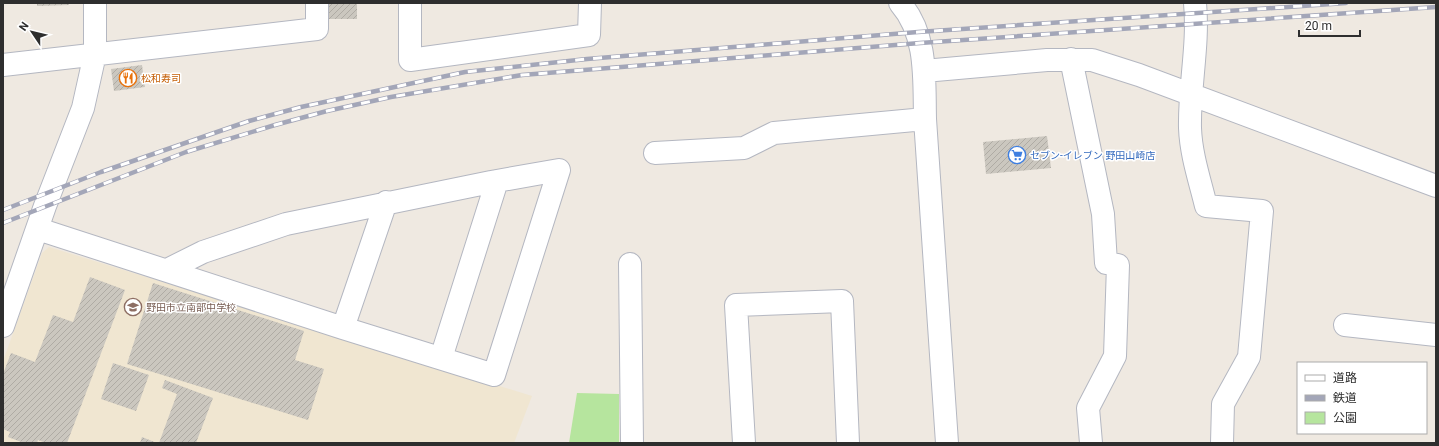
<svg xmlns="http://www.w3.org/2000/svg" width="1439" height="446" viewBox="0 0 1439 446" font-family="Roboto,'Noto Sans JP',sans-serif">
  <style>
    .education { fill: #f0e6d1 }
    .park { fill: #b6e59e }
    .building { fill: url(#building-hatch) }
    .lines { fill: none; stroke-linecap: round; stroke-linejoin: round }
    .minor-casing { stroke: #b4b7c1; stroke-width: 24 }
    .minor { stroke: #fff; stroke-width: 22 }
    .rail-casing { stroke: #a3a6b8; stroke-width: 4.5 }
    .rail { stroke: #fff; stroke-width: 3; stroke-dasharray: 9; stroke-linecap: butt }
    .labels { text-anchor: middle; stroke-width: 3; stroke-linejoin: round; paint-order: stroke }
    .food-label { font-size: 10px; fill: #c56008; stroke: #fff; text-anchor: start }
    .shop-label { font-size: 10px; fill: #366cbe; stroke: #fff; text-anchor: start }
    .education-label { font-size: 10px; fill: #785e54; stroke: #fff; text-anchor: start }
  </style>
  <defs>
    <pattern id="building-hatch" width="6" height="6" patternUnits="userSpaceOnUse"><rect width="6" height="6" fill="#cbc7bf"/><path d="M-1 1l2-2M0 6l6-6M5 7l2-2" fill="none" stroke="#afaba4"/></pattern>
  </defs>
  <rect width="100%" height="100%" fill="#efe9e1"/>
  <path class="education" d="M 49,247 L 532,396 L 514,443 L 3,443 L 3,361 L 42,253 Z"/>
  <path class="park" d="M 577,393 L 619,394 L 619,443 L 569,443 Z"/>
  <path class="building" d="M 37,3 L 69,3 L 69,5 L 37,6 Z
    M 323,3 L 357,3 L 357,19 L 323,19 Z
    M 142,65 L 145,87 L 114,91 L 111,69 Z
    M 1047,136 L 1051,168 L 986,174 L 983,142 Z
    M 90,277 L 125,290 L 67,443 L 46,443 L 38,440 L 37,443 L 24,443 L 8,437 L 10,432 L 3,429 L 3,374 L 11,353 L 35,362 L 53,315 L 73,322 Z
    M 153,283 L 304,331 L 295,360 L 324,369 L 308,420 L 127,364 Z
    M 113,363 L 149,375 L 136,411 L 101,399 Z
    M 165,380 L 213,398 L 196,443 L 159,443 L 177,394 L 162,388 Z
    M 142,437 L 157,443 L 140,443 Z"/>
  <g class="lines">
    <defs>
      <path id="minor" d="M 410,3 L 410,60 L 589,35 L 590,3
        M 900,3 C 928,35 924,80 925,119 L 947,443
        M 1195,3 C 1199,45 1189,86 1190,128 C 1191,155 1200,181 1206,206 L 1262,211 L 1249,357 L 1223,404 L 1222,443
        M 1071,59 L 1103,214 L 1106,263 L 1118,265 L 1115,356 L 1088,408 L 1091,443
        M 3,65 L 317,29 L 317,3
        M 924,71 L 1047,60 L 1092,60 L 1139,75 L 1436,186
        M 655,153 L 744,148 L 774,133 L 925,119
        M 38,229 L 343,328 L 494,375 L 559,170 L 491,182 L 286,224 L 203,252 L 167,270
        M 630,264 L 632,443
        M 1345,325 L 1436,335
        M 3,326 L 45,206 L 83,108 L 95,54 L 95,3
        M 343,328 L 386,202
        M 441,358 L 497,181
        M 744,443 L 736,305 L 842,301 L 848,443"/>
    </defs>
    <use href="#minor" class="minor-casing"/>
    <use href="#minor" class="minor"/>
    <defs>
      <path id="rail" d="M 3,210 L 101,172 L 249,121 L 301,107 L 465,72 L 587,59 L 918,32 L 1346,3
        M 3,223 L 186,152 L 275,125 L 327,111 L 391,97 L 522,75 L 920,43 L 1436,7"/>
    </defs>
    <use href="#rail" class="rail-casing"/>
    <use href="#rail" class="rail"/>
  </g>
  <defs>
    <symbol id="restaurant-ring" viewBox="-11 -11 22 22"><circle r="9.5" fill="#fff" stroke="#e8710a" stroke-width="1.5"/><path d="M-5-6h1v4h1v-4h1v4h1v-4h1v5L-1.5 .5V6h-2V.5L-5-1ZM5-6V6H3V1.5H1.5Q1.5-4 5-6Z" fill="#e8710a"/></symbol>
    <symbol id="supermarket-ring" viewBox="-11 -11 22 22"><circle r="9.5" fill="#fff" stroke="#3f7fe0" stroke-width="1.5"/><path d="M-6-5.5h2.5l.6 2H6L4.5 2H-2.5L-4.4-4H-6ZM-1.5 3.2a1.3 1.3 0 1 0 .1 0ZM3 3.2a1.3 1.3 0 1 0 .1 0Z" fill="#3f7fe0"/></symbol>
    <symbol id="school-ring" viewBox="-11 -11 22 22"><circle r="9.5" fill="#fff" stroke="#8d6e63" stroke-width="1.5"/><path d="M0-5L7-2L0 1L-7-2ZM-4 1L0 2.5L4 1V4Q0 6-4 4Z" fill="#8d6e63"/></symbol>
  </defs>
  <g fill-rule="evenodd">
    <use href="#restaurant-ring" x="118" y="68" width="20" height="20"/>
    <use href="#supermarket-ring" x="1007" y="145" width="20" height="20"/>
    <use href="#school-ring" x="123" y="297" width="20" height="20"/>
  </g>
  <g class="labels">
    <g class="food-label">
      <text x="141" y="82">松和寿司</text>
    </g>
    <g class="shop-label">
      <text x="1030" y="159">セブン-イレブン 野田山崎店</text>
    </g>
    <g class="education-label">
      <text x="146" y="311">野田市立南部中学校</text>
    </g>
  </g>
  <rect width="1439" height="446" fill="none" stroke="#2e2e2e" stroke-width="8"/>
  <rect x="1297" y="362" width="130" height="72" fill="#ffffff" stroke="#ababab"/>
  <rect x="1305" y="375" width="20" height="6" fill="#ffffff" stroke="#ababab"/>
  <text x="1333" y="382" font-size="12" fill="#2e2e2e">道路</text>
  <rect x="1305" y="395" width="20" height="6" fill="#a3a6b8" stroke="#ababab"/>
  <text x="1333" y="402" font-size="12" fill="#2e2e2e">鉄道</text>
  <rect x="1305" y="412" width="20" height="12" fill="#b6e59e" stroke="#ababab"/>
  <text x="1333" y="422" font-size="12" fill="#2e2e2e">公園</text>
  <g transform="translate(32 32) rotate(305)" stroke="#ffffff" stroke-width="3" paint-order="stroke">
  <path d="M0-3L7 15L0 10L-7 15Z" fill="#2e2e2e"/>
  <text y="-6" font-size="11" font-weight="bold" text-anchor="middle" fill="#2e2e2e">N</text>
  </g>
  <path d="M1299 30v6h61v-6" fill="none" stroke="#2e2e2e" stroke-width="2"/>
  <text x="1305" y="30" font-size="12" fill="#2e2e2e" stroke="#ffffff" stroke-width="3" paint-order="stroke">20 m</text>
</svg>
